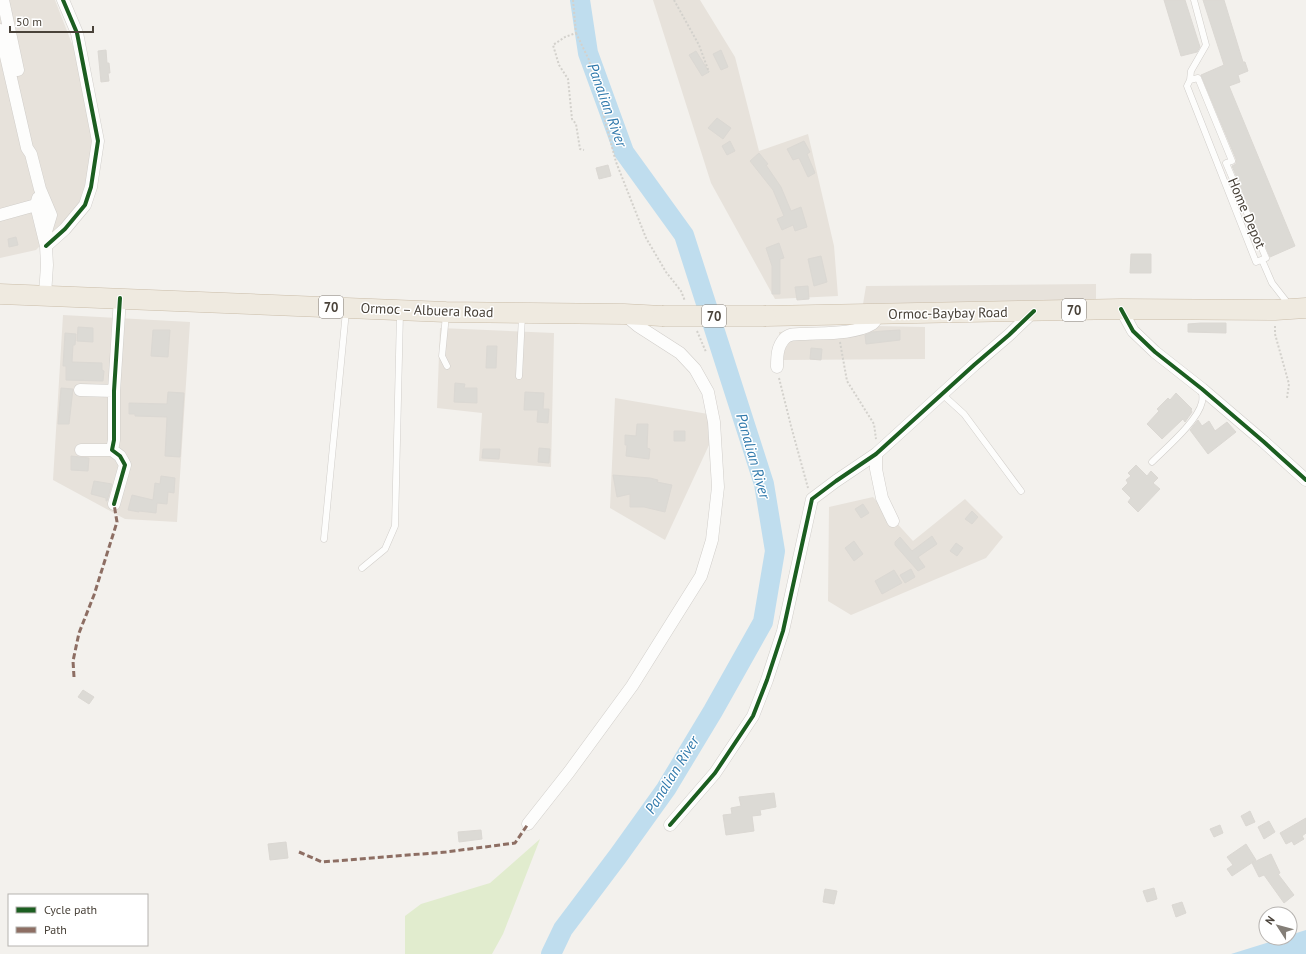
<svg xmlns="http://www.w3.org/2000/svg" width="1306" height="954" viewBox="0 0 1306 954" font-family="'PT Sans',sans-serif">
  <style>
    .residential { fill: #e7e2db }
    .green { fill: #e1ecce }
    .water { fill: #bfddee }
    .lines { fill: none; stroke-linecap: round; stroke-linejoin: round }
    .river { stroke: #bfddee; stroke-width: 20 }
    .building { fill: #dcdad5; stroke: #dbd8d3 }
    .service-casing { stroke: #d1ceca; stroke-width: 7 }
    .minor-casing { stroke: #d1ceca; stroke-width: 13 }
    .trunk-casing { stroke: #cabda9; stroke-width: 21 }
    .path { stroke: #d3d1cc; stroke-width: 2; stroke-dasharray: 2 2; stroke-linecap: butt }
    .service { stroke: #fdfdfc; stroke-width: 6 }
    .minor { stroke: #fdfdfc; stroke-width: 12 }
    .trunk { stroke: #efeae0; stroke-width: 20 }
    .trunk-bridge-casing { stroke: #cabda9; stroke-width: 21; stroke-linecap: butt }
    .trunk-bridge { stroke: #efeae0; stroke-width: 20 }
    .quiet { stroke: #8d6e63; stroke-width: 3; stroke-dasharray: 6 3; stroke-linecap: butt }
    .cycleway-casing { stroke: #fff; stroke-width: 6 }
    .cycleway { stroke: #1b5e20; stroke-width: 4 }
    .labels { text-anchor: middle; stroke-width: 3; stroke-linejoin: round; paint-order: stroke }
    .shield { fill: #fff; stroke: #807b74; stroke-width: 1 }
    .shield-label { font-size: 13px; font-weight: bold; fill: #494239 }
    .street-label { font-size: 14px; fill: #494239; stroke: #fff }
    .water-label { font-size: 15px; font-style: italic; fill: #317aac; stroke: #fff }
  </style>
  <rect width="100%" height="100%" fill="#f3f1ed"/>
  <path class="residential" d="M 0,0 L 55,0 L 83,72 L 94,140 L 86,192 L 74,211 L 36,250 L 0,258 Z
    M 653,0 L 700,0 L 735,57 L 759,151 L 808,134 L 834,246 L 838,296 L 775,299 L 711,183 Z
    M 1096,284 L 1096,306 L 925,308 L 863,304 L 866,286 Z
    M 63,315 L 190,322 L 177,522 L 125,519 L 53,480 Z
    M 876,326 L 925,327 L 925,359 L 782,360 L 779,332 Z
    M 440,328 L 554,333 L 551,467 L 479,461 L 482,413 L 437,408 Z
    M 615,398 L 708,414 L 709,445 L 665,540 L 610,508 Z
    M 873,497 L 913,541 L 965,499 L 1003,537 L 986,558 L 851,615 L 828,601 L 829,507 Z"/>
  <path class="green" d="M 540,839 L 503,934 L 492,954 L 405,954 L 405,916 L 421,904 L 490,883 Z"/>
  <path class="water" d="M 1306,930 L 1306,954 L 1231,954 L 1282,938 L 1290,938 L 1290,935 Z"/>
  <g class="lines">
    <path class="river" d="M 551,954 L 563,929 L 618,856 L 666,789 L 713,711 L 763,622 L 775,551 L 764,484 L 684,235 L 624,152 L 588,53 L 580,0"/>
  </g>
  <path class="building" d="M 1164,0 L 1185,0 L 1200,47 L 1197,52 L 1181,56 Z
    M 1203,0 L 1224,0 L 1243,62 L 1245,62 L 1248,71 L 1238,75 L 1240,82 L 1229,86 L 1295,246 L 1270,257 L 1232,166 L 1236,164 L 1236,159 L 1201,75 L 1224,65 Z
    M 106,50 L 107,63 L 109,63 L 110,73 L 108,73 L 109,81 L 101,82 L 98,51 Z
    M 721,50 L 728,67 L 721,70 L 713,54 Z
    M 696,51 L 709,72 L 702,76 L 689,55 Z
    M 717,118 L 731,128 L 723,139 L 708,128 Z
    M 730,141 L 735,151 L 727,155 L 722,146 Z
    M 804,141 L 810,152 L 807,154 L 815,173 L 808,177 L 799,158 L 793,160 L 787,149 Z
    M 759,153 L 768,164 L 766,165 L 781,187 L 791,211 L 801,207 L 807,227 L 795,231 L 793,225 L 782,230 L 777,219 L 784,216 L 773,190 L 750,161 Z
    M 608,165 L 611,176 L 599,179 L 596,168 Z
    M 16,237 L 18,245 L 9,247 L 8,239 Z
    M 779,243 L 784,258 L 780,259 L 780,294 L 772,294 L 772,266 L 766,248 Z
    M 1131,254 L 1151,254 L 1151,273 L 1130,273 Z
    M 821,256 L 827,282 L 814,286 L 808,259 Z
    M 808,286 L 809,299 L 797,300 L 795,287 Z
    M 1201,323 L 1226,323 L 1226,333 L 1188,332 L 1188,324 Z
    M 78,327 L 93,328 L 93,342 L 77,341 Z
    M 153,330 L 170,330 L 168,357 L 151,356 Z
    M 900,330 L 900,340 L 866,344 L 865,335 L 872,332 L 883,331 Z
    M 65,333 L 76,334 L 75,345 L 73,345 L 72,362 L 102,363 L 102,370 L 104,371 L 103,381 L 66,380 L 66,366 L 63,366 Z
    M 487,346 L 497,346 L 496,368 L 486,368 Z
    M 811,348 L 822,349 L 821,360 L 810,359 Z
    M 455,383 L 465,384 L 464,388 L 477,388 L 477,403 L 454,402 Z
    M 61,388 L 73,389 L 69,424 L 58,424 Z
    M 168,392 L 184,393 L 180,457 L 165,456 L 167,417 L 135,416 L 135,414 L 129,414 L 129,403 L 167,404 Z
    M 525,392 L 544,393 L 543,409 L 549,409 L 548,423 L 537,422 L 538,410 L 524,410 Z
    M 1176,393 L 1192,409 L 1191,410 L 1192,412 L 1185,422 L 1183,419 L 1162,439 L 1147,424 L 1159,411 L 1157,409 L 1168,398 L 1170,400 Z
    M 1198,420 L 1202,426 L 1209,421 L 1215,431 L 1227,422 L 1236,432 L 1208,454 L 1190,430 Z
    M 637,424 L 648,424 L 647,448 L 650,449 L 649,459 L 626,456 L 627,445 L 625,445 L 625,435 L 636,436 Z
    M 674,431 L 685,431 L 685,441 L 674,441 Z
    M 539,448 L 550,449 L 549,463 L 538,462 Z
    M 483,449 L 500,449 L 499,459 L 482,458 Z
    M 71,456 L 89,458 L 88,471 L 71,470 Z
    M 1136,465 L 1147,476 L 1151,471 L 1158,478 L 1153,483 L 1160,489 L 1138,512 L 1128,502 L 1131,498 L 1122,489 L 1128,483 L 1126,480 L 1131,476 L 1128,473 Z
    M 613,475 L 650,478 L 658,480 L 657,482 L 672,485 L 665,512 L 644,507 L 630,507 L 630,494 L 617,497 Z
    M 161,476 L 175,478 L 174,493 L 168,492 L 167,504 L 157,503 L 156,513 L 139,511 L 139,512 L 128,510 L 132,495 L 153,500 L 155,483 L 160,484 Z
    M 94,481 L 112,484 L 107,501 L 106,501 L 106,498 L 91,494 Z
    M 863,504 L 869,513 L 861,518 L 855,509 Z
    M 972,511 L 978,517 L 972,524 L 965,519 Z
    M 932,536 L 937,544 L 918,557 L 925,567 L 918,571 L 895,545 L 895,542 L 900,537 L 912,551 Z
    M 854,541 L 863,554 L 854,561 L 845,548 Z
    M 956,543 L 963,548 L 957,556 L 950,551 Z
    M 911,569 L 915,577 L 905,583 L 900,575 Z
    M 894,570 L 902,583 L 882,594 L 875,581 Z
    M 83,690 L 94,697 L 89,704 L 78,697 Z
    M 774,793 L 776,807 L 760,810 L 761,815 L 752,816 L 754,831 L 726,835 L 723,815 L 732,814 L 731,808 L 741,806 L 739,797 Z
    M 1250,811 L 1255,822 L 1246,826 L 1241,816 Z
    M 1306,818 L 1306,833 L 1302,836 L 1304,839 L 1294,845 L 1292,841 L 1286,844 L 1280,833 Z
    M 1269,821 L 1275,832 L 1264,839 L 1258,827 Z
    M 1220,825 L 1223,833 L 1214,837 L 1210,829 Z
    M 481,830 L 482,839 L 459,842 L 458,832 Z
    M 286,842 L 288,858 L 270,860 L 268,844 Z
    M 1246,844 L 1256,860 L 1232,876 L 1227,869 L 1233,865 L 1227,857 Z
    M 1271,854 L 1280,873 L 1278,874 L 1294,895 L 1284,903 L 1264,875 L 1259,877 L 1252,863 Z
    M 1154,888 L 1157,899 L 1147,902 L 1143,891 Z
    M 825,889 L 837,891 L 834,904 L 823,902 Z
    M 1182,902 L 1186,913 L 1176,917 L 1172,905 Z"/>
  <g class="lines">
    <defs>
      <path id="service" d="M 1190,80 L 1198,78 L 1232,161 L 1226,163 L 1266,258 L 1256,262 L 1187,86 L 1190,80 L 1191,71 L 1206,45 L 1194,0
        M 1262,260 L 1272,283 L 1290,306
        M 446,315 L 442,356 L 447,366
        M 519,376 L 522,316
        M 942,394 L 964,414 L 1021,491
        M 1152,462 C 1165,449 1198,421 1202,402 C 1203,398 1202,393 1202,389
        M 324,539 L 346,311
        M 362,568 L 385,549 L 395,526 L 400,313"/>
      <path id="minor" d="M 3,0 L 18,70
        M 0,30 L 27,148 L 31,154 L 40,189 L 51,215 L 44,238
        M 36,205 L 46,246 L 47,265 L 45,295
        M 0,215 L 36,205 L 38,198
        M 46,246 L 65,229 L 85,205 L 91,187 L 98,141 L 77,33 L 63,0
        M 1121,309 L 1133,331 L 1155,352 L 1202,389 L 1264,442 L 1306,480
        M 777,367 C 777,357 777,346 785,338 C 790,333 798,334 805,334 C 824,333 856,334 872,324 C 875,322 877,318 879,314
        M 80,390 L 114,391
        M 81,450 L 112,450
        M 876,454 L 876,469 L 882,498 L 893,521
        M 114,504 L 125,465 L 120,456 L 112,450 L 114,440 L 114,391 L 120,298
        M 528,824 L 569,772 L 632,686 L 701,576 L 712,540 L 718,487 L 714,422 L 708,392 L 695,369 L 680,353 L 638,326 L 625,315
        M 670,825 L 715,773 L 753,716 L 767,680 L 783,631 L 812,499 L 836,481 L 876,454 L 974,365 L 1009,335 L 1034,311"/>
      <path id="trunk" d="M 0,294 L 446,312 L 624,314 L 662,316
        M 766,316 L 1121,309 L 1275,310 L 1306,308"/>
    </defs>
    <use href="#service" class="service-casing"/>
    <use href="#minor" class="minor-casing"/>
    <use href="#trunk" class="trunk-casing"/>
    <path class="path" d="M 573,0 L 576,33 L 565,37 L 553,45 L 559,65 L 568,79 L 572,119 L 576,124 L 580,149 L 584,150
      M 674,0 L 699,45 L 709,72
      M 576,33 L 589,60 L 616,162 L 646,238 L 666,272 L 681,291 L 685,301
      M 1275,326 L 1275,334 L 1289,384 L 1287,398
      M 697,331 L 706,352
      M 840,342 L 847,381 L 874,424 L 876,439
      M 779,378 L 791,426 L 808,488"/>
    <use href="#service" class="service"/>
    <use href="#minor" class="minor"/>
    <use href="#trunk" class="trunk"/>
    <defs>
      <path id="trunk-bridge" d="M 662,316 L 766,316"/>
    </defs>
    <use href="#trunk-bridge" class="trunk-bridge-casing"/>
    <use href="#trunk-bridge" class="trunk-bridge"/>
    <path class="quiet" d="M 74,677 L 73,661 L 79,633 L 94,595 L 117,522 L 114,504
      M 299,852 L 322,862 L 446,852 L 515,843 L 528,824"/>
    <defs>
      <path id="cycleway" d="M 46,246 L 65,229 L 85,205 L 91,187 L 98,141 L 77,33 L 63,0
        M 1121,309 L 1133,331 L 1155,352 L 1202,389 L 1264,442 L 1306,480
        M 114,504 L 125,465 L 120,456 L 112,450 L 114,440 L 114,391 L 120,298
        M 670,825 L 715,773 L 753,716 L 767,680 L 783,631 L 812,499 L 836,481 L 876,454 L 974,365 L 1009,335 L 1034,311"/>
    </defs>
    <use href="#cycleway" class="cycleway-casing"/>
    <use href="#cycleway" class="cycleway"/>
  </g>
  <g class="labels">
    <g class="shield">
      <rect x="319" y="296" width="24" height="22" rx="3"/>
      <rect x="1062" y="299" width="24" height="22" rx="3"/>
      <rect x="702" y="305" width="24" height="22" rx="3"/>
    </g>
    <g class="shield-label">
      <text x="331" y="312">70</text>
      <text x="1074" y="315">70</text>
      <text x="714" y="321">70</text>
    </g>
    <g class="street-label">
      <text transform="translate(1247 213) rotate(67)" y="5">Home Depot</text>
      <text transform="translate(427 310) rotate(2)" y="5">Ormoc – Albuera Road</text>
      <text transform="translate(948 313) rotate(-1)" y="5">Ormoc-Baybay Road</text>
    </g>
    <g class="water-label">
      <text transform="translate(607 105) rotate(70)" y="5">Panalian River</text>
      <text transform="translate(753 456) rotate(74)" y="5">Panalian River</text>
      <text transform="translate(672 775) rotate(-58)" y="5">Panalian River</text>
    </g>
  </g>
  <rect x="8" y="894" width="140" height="52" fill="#ffffff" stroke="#b6b3b0"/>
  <rect x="16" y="907" width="20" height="6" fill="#1b5e20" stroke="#b6b3b0"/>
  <text x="44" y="914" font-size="12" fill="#494239">Cycle path</text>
  <rect x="16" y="927" width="20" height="6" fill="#8d6e63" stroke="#b6b3b0"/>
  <text x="44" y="934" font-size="12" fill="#494239">Path</text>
  <g transform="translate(1278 926) rotate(306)"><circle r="19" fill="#ffffff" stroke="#b6b3b0"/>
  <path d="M0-3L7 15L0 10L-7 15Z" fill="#847f78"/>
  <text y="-6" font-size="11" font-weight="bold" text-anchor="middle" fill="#494239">N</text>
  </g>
  <path d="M10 26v6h83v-6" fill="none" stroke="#494239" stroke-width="2"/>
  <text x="16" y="26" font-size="12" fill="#494239" stroke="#ffffff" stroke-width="3" paint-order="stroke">50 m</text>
</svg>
